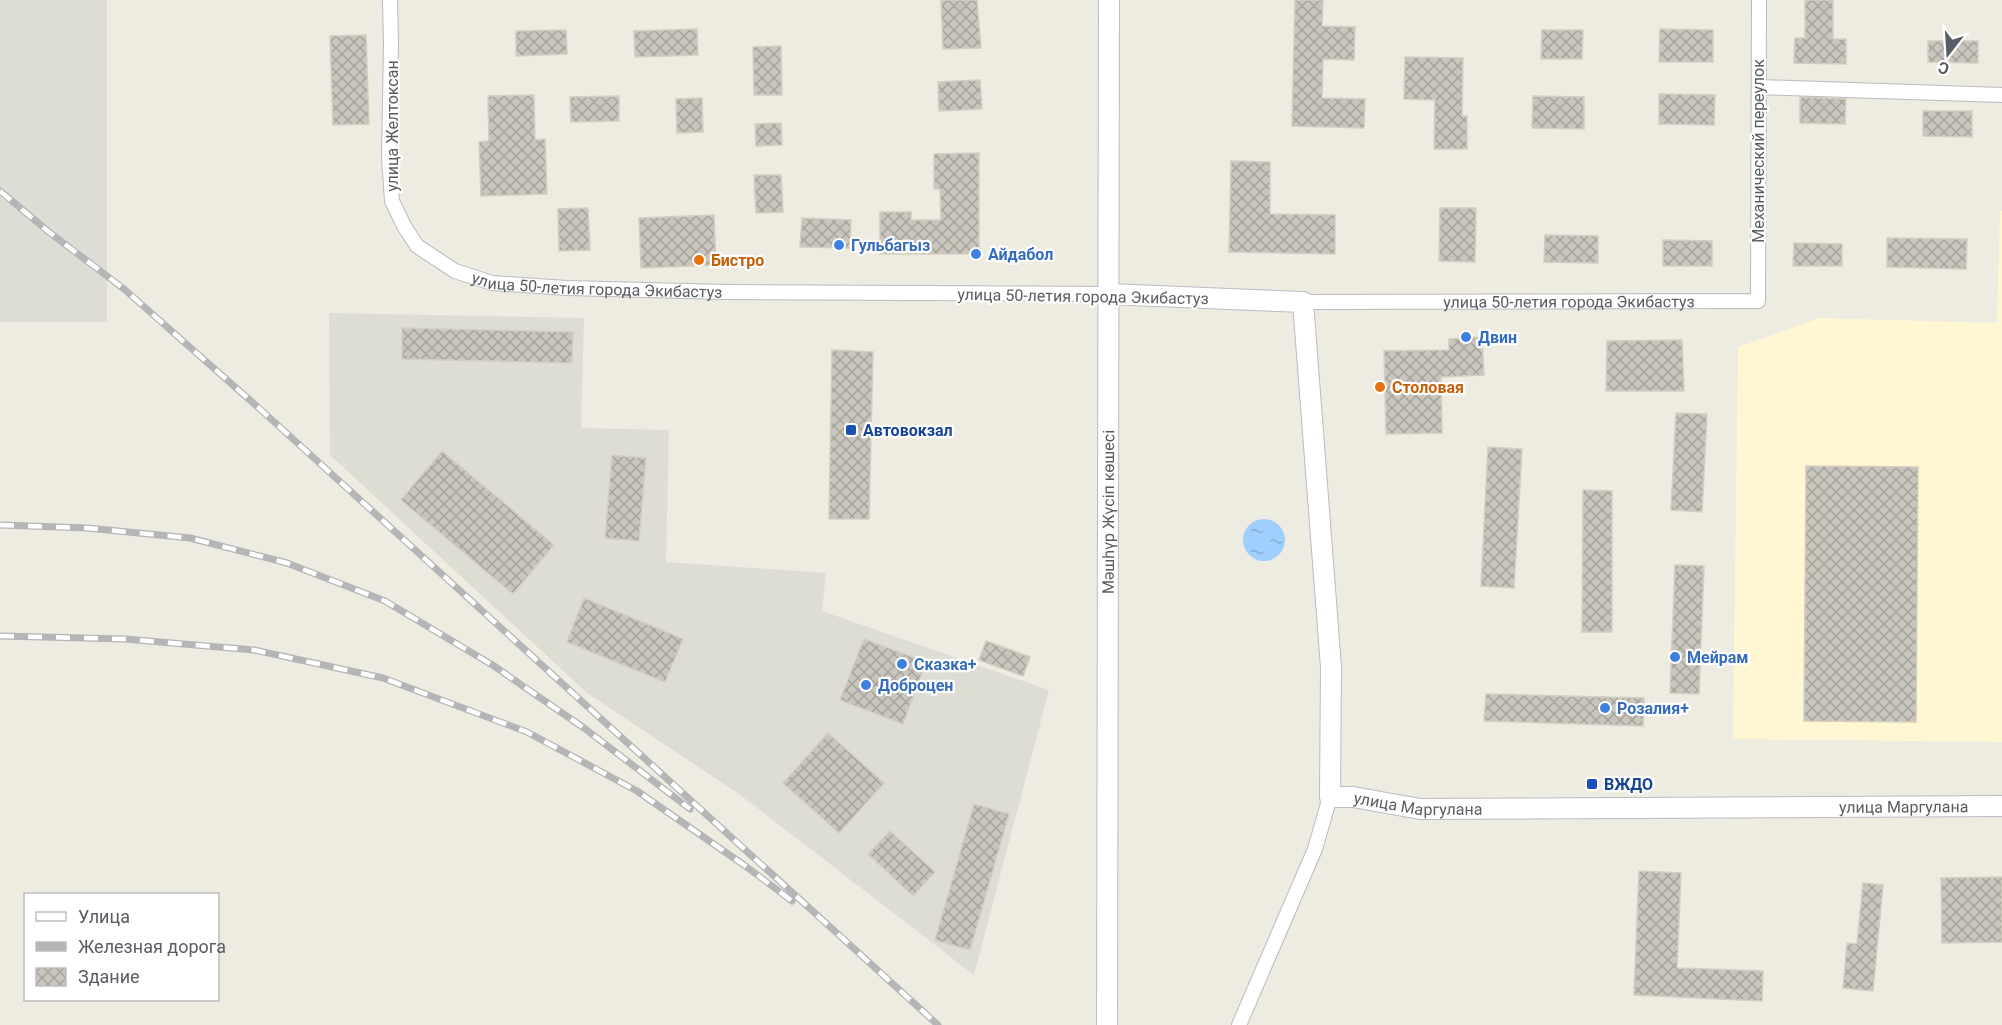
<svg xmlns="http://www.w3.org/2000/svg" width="2002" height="1025" viewBox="0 0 2002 1025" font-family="Roboto,sans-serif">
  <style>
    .commercial { fill: #fff7d4 }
    .industrial { fill: #deddd5 }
    .water { fill: url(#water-ripples) }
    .building { fill: url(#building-cross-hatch); stroke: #d3cebe; stroke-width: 1.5 }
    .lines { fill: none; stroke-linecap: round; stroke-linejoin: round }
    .street-casing { stroke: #b8bbc1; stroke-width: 16 }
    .secondary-casing { stroke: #b9bcc4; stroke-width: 22 }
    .street { stroke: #fff; stroke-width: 14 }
    .secondary { stroke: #fff; stroke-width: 20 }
    .rail-casing { stroke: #b4b5b6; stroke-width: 7 }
    .rail { stroke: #fff; stroke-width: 4.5; stroke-dasharray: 14; stroke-linecap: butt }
    .shop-dot { fill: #3f7fe0; stroke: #fff; stroke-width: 2 }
    .food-dot { fill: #e8710a; stroke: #fff; stroke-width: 2 }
    .transit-dot { fill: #1a4fb4; stroke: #fff; stroke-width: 2 }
    .labels { text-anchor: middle; stroke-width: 4.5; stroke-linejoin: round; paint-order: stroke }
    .street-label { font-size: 16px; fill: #595d63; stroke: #fff }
    .shop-label { font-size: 16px; font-weight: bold; fill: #366cbe; stroke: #fff; text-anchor: start }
    .food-label { font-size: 16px; font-weight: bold; fill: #c56008; stroke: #fff; text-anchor: start }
    .transit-label { font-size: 16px; font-weight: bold; fill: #164399; stroke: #fff; text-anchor: start }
  </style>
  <defs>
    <pattern id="water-ripples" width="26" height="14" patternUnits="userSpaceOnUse" patternTransform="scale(1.5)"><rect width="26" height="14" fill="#9fcfff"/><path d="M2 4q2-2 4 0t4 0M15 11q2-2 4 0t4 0" fill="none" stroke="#85abd2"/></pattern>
    <pattern id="building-cross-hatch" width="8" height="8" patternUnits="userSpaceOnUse" patternTransform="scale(1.5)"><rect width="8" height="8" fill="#c9c5bd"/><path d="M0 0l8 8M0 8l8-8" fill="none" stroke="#a6a39d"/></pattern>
  </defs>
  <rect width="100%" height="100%" fill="#eeebe0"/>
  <path class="commercial" d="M 2000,211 L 2002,211 L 2002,742 L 1733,739 L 1738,347 L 1820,318 L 1997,323 Z"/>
  <path class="industrial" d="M 0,0 L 107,0 L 107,322 L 0,322 Z
    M 329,313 L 584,318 L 581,428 L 669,430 L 666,562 L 826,573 L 822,611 L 1049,690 L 974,975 L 739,794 L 587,693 L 330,455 Z"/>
  <path class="water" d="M1243 540a21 21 0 1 1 42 0a21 21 0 1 1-42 0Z"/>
  <path class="building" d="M 941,0 L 977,0 L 981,48 L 943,49 Z
    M 1295,0 L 1323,0 L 1322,26 L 1355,27 L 1354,60 L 1323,59 L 1322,98 L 1365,99 L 1364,128 L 1292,126 Z
    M 1805,0 L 1833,0 L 1833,39 L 1846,39 L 1846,64 L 1794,63 L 1795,38 L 1805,38 Z
    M 697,29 L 698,55 L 635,57 L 634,31 Z
    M 1660,29 L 1713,30 L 1713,62 L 1659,62 Z
    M 566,30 L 567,54 L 516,56 L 516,31 Z
    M 1542,30 L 1583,30 L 1582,59 L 1541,59 Z
    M 366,35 L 369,124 L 333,125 L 330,36 Z
    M 1928,41 L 1978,41 L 1978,63 L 1928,62 Z
    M 781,46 L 782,95 L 754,95 L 753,47 Z
    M 1405,57 L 1463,58 L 1462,116 L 1467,116 L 1467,149 L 1434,149 L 1435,100 L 1404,99 Z
    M 980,80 L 982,109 L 939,111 L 938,82 Z
    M 1659,94 L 1715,95 L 1714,125 L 1659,124 Z
    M 534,95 L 535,140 L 545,139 L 547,194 L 481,196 L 479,142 L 489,141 L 488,96 Z
    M 619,96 L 619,121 L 571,122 L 570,97 Z
    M 1533,96 L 1584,97 L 1584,129 L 1532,128 Z
    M 1800,97 L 1846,99 L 1845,124 L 1800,123 Z
    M 702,98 L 703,132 L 677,133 L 676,99 Z
    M 1923,111 L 1972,111 L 1972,137 L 1923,136 Z
    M 781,123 L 782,145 L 756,146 L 755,124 Z
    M 979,153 L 979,254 L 880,254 L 880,212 L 911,212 L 911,220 L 941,220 L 940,189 L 934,189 L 934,154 Z
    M 1231,161 L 1270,162 L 1270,214 L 1335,215 L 1335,254 L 1229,252 Z
    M 754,175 L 781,175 L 783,212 L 756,213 Z
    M 588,208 L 590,250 L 559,251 L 558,209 Z
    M 1440,208 L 1476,208 L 1475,262 L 1439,261 Z
    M 714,215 L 716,265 L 641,268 L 639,218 Z
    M 802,218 L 851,220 L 850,248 L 800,247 Z
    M 1545,235 L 1598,236 L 1598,263 L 1544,262 Z
    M 1887,238 L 1967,239 L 1966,269 L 1887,267 Z
    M 1663,240 L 1712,241 L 1712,266 L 1663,266 Z
    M 1794,243 L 1842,244 L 1842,266 L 1793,266 Z
    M 402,328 L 573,332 L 572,363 L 402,359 Z
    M 1482,337 L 1484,375 L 1441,377 L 1442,433 L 1386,434 L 1384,351 L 1449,350 L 1449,339 Z
    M 1682,340 L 1684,391 L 1606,391 L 1607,341 Z
    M 832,350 L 873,352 L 869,519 L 829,519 Z
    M 1676,413 L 1707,414 L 1702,512 L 1671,510 Z
    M 1488,447 L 1522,449 L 1514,588 L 1481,586 Z
    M 442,451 L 554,545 L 513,594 L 401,500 Z
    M 612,455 L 646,458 L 639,541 L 605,538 Z
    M 1806,466 L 1918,467 L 1916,722 L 1804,721 Z
    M 1583,490 L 1612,491 L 1612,632 L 1582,632 Z
    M 1675,565 L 1704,566 L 1699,694 L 1670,693 Z
    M 584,598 L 683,639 L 665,682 L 567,642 Z
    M 864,639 L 926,662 L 903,724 L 840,700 Z
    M 986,641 L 1030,657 L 1023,676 L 979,660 Z
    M 1486,694 L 1644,698 L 1643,726 L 1484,721 Z
    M 828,733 L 884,783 L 839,833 L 783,783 Z
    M 974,804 L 1009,814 L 970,950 L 935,940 Z
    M 890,831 L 935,872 L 913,896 L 868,854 Z
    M 1639,871 L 1681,873 L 1677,968 L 1763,971 L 1762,1001 L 1634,995 Z
    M 2002,877 L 2002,942 L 1942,943 L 1941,878 Z
    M 1863,883 L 1883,885 L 1873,991 L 1843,988 L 1847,943 L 1857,944 Z"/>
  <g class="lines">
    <defs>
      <g id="street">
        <path id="s1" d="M 390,0 L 391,42 L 389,158 L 392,201 L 404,226 L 417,246 L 455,271 L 492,283 L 567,288 L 726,292 L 1108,294"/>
        <path d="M 1759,87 L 2002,95"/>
        <path id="s2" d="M 1303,302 L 1758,301 L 1759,0"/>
        <path d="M 1239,1025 L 1315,849 L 1330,797"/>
      </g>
      <g id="secondary">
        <path id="s3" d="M 1108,294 L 1303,302 L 1331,667 L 1330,797 L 1353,797 L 1420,809 L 2002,806"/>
        <path id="s4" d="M 1107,1025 L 1109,0"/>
      </g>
    </defs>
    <use href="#street" class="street-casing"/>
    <use href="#secondary" class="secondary-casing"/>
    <use href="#street" class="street"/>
    <use href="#secondary" class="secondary"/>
    <defs>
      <path id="rail" d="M 0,191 L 49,232 L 124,289 L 260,409 L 938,1025
        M 0,525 L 87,528 L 190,538 L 287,563 L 385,601 L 494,666 L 584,728 L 690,809
        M 0,636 L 125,639 L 254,650 L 383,678 L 527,732 L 637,791 L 744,865 L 792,901"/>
    </defs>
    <use href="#rail" class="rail-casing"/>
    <use href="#rail" class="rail"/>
  </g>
  <g class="shop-dot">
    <circle cx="839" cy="245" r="6"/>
    <circle cx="976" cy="254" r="6"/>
    <circle cx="1466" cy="337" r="6"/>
    <circle cx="1675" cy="657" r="6"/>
    <circle cx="902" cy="664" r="6"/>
    <circle cx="866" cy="685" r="6"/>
    <circle cx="1605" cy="708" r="6"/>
  </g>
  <g class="food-dot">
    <circle cx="699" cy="260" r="6"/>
    <circle cx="1380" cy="387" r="6"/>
  </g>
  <g class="transit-dot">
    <rect x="845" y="424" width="12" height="12" rx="3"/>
    <rect x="1586" y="778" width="12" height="12" rx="3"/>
  </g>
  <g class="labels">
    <g class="street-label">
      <text transform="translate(392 126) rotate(-90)" y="6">улица Желтоксан</text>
      <text transform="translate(1758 151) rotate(-90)" y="6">Механический переулок</text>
      <text dy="6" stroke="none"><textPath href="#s1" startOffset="442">улица 50-летия города Экибастуз</textPath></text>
      <text transform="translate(1083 296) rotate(1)" y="6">улица 50-летия города Экибастуз</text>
      <text dy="6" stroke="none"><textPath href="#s2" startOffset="266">улица 50-летия города Экибастуз</textPath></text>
      <text dy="6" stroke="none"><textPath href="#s4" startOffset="513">Мәшһүр Жүсіп көшесі</textPath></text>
      <text dy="6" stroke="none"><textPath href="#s3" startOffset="780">улица Маргулана</textPath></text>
      <text dy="6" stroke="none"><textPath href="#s3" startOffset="1266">улица Маргулана</textPath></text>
    </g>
    <g class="shop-label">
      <text x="851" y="251">Гульбагыз</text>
      <text x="988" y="260">Айдабол</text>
      <text x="1478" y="343">Двин</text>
      <text x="1687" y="663">Мейрам</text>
      <text x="914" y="670">Сказка+</text>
      <text x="878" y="691">Доброцен</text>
      <text x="1617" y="714">Розалия+</text>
    </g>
    <g class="food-label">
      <text x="711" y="266">Бистро</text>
      <text x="1392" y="393">Столовая</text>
    </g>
    <g class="transit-label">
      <text x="863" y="436">Автовокзал</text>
      <text x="1604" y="790">ВЖДО</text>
    </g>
  </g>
  <rect x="24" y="893" width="195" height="108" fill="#ffffff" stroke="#bdbec1" stroke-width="1.5"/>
  <rect x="36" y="912" width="30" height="9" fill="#ffffff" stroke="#bdbec1" stroke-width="1.5"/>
  <text x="78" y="923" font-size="18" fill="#595d63">Улица</text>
  <rect x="36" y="942" width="30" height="9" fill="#b4b5b6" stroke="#bdbec1" stroke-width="1.5"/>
  <text x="78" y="953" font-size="18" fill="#595d63">Железная дорога</text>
  <rect x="36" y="968" width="30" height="18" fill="url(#building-cross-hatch)" stroke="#bdbec1" stroke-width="1.5"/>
  <text x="78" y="983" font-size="18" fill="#595d63">Здание</text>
  <g transform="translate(1948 54) rotate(197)" stroke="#ffffff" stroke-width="4.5" paint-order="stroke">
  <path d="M0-4.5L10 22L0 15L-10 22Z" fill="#595d63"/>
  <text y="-9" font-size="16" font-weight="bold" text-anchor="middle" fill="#595d63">С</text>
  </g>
</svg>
